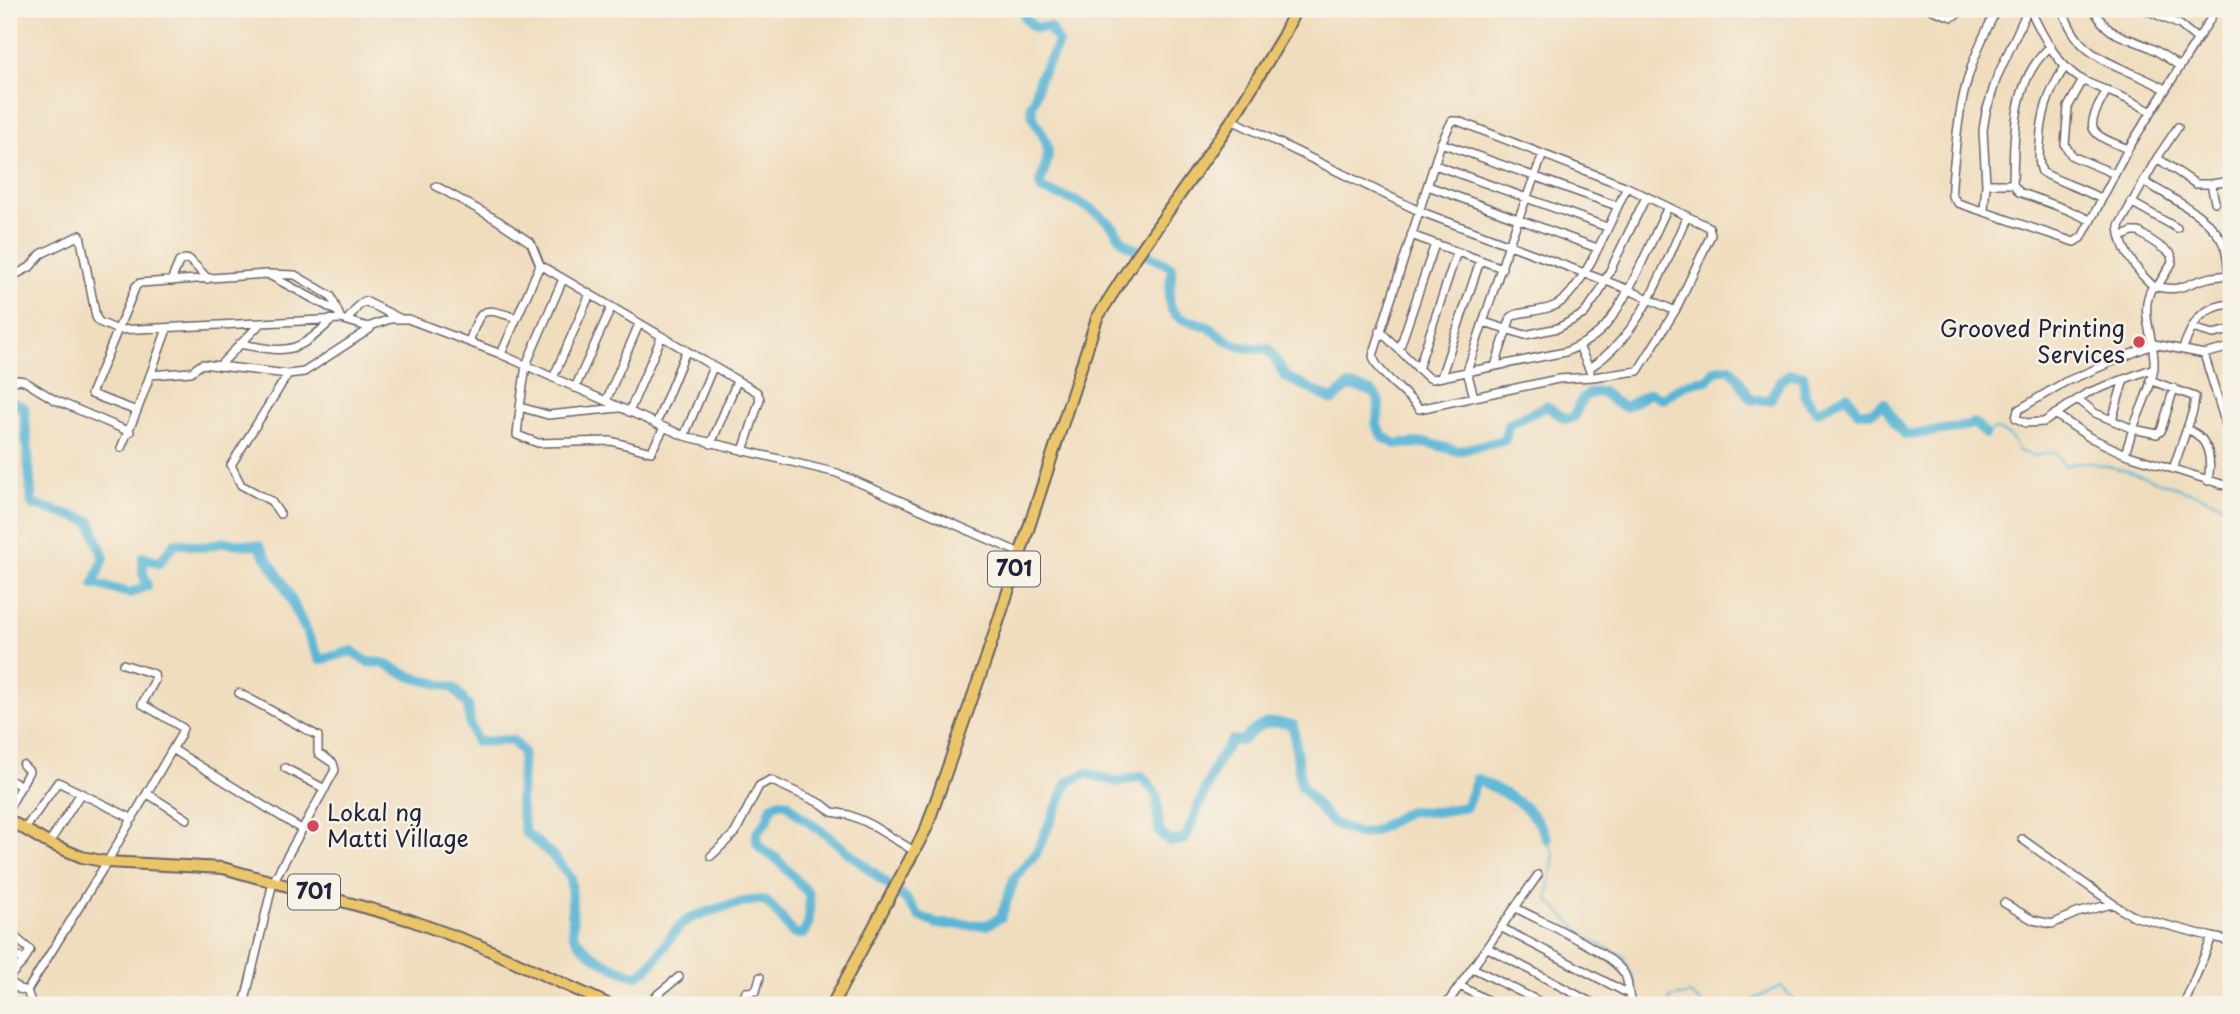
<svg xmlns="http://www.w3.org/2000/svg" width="2240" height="1014" viewBox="0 0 2240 1014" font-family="'Playpen Sans',sans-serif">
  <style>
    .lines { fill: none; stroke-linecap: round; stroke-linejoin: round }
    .stream { stroke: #58b6d6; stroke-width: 2 }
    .river { stroke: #58b6d6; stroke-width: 10 }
    .street-casing { stroke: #6a6369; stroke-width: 10 }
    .primary-casing { stroke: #6a6369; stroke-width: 14 }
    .street { stroke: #fff; stroke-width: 7 }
    .primary { stroke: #ebc669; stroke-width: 10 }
    .poi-dot { fill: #d1495b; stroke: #f7f3e8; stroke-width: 2.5 }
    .labels { text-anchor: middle; stroke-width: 5; stroke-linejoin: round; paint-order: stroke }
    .shield { fill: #f7f3e8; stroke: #62616f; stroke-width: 2 }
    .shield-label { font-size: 21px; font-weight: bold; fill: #22223b }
    .poi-label { font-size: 23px; fill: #22223b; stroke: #f7f3e8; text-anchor: end }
  </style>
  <rect width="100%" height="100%" fill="#f7f3e8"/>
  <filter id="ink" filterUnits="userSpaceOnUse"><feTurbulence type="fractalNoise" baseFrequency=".0143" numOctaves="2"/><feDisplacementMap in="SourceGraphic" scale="14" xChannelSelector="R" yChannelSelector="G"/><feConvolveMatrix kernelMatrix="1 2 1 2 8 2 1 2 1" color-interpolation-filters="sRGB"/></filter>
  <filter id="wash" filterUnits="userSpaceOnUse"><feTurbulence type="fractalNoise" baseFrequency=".00686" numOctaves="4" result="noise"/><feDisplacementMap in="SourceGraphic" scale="28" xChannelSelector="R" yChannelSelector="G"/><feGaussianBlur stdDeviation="1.57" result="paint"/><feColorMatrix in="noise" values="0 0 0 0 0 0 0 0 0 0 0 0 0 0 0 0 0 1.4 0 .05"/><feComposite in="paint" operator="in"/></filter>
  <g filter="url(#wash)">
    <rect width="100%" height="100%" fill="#f0ddbe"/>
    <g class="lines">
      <path class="stream" d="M 1985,434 L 1995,429 L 2010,436 L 2019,451 L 2034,456 L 2056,452 L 2064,466 L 2077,462 L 2091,463 L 2124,470 L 2210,499 L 2225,506 L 2231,519
        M 1547,839 L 1554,854 L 1548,900 L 1587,938 L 1623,956 L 1634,980 L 1639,1005
        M 1668,1005 L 1670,998 L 1690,994 L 1704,1005
        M 1748,1005 L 1753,1000 L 1781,986 L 1796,1002 L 1796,1005"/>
      <path class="river" d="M 1026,9 C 1022,19 1028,22 1036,28 L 1049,27 L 1058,42 C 1054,57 1042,68 1038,83 C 1035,92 1037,98 1031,105 C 1032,126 1044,130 1047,146 C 1050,158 1043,172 1040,184 L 1042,190 C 1068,197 1095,207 1114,228 C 1117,232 1119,237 1123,241 C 1130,249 1159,259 1171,267 C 1173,282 1165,296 1172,310 C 1180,323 1194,320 1206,326 C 1216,331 1224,340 1234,344 C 1244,348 1257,349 1268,348 L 1286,377 L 1333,400 L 1348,386 C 1375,389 1385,396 1376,424 L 1383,437 L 1396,444 L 1428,443 L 1458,451 L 1505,440 L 1508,425 L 1546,406 L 1566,419 L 1574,417 C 1581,399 1582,392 1603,392 L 1613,401 L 1625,407 L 1650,393 L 1663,399 C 1678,387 1689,381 1708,380 L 1715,370 L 1730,368 C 1741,378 1742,390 1752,400 L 1770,400 L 1780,381 L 1790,374 L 1803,376 L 1805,396 L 1817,412 L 1847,395 L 1858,412 L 1872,412 L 1884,403 L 1895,423 L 1906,435 L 1958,428 L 1974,423 L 1985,434
        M 9,400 L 24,408 L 32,504 L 90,521 L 104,558 L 94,584 L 130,593 L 147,586 L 143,573 L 143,557 L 159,563 L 175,543 L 204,547 L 223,542 L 259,546 L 284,585 L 320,660 L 352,651 L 367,662 L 382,663 L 412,677 L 454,688 L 468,705 L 470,725 L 477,742 L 512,740 L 523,752 L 520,804 L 525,832 L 552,855 L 571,878 L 573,933 C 583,955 615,968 636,976 C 659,965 666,935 687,920 C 697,914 756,896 765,901 C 777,909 784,924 794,934 L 803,934 C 812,922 809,908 809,894 L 777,859 L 762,850 L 757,842 L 757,833 L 767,820 L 772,806 L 780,802 L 787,803 L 799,815 L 828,836 L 906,899 L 919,916 L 937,924 L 987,925 L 1001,917 L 1015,877 L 1036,854 L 1068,782 L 1086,773 L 1117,782 L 1142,776 L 1157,796 L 1159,832 L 1170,842 L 1185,839 L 1218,760 L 1232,740 L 1242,741 C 1260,723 1268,719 1293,725 L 1301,786 L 1331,822 L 1358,834 L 1372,832 L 1409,811 L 1436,812 L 1466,807 L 1477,779 C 1508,795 1533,805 1547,839"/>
    </g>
  </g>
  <g filter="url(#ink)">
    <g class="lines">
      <defs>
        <path id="street" d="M 1930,9 L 1952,17 L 1966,9
          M 1997,9 C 1970,60 1960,95 1955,153 C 1954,167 1951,182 1952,196 L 1958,203 L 2074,242 L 2082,237 L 2128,149 L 2211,18 L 2212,15 L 2208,9
          M 2030,9 C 2042,35 2059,69 2086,82 C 2108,92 2130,98 2151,112
          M 2062,9 C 2067,21 2072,33 2081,43 C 2099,63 2140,74 2165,89
          M 2094,9 C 2108,38 2124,35 2151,48 C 2161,53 2170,60 2179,66
          M 2144,9 L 2180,25 L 2196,38
          M 2051,46 C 2012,79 2014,137 2013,184 L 2019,192 L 2068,210 L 2090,220
          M 2065,67 C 2048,92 2041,115 2040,145 C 2039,154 2038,163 2042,172 C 2061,183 2082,188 2101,199
          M 2083,80 L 2068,107 L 2065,145 L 2072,156 L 2115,174
          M 2107,90 C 2085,130 2085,132 2128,149
          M 1232,120 L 1419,211 L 1627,289 L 1675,311
          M 1452,121 L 1458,121 L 1627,187 L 1709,227 L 1711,235 L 1675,311 L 1638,371 L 1593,377 L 1558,379 L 1419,409 C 1408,393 1377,374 1373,356 L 1441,143 Z
          M 1441,143 L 1617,206
          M 2157,158 L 2196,184 L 2211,184 L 2215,202
          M 1435,165 L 1607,227
          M 2143,181 C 2169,197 2215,218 2225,248 C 2227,256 2228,266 2229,275
          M 1986,184 L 2013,184
          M 2211,184 L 2231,181
          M 436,186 L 497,220 L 531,243 L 540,265
          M 1428,186 L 1597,248
          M 2131,202 L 2177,228
          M 1984,211 L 1986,184 L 1983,130 L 1986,112 L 1997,77 L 2028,9
          M 1411,235 L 1502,268
          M 2121,237 L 2132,232 L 2139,232 L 2171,254 L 2172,263 L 2157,287
          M 269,275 L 338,312
          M 9,278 L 30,267 L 41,254 L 80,235 L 96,317 L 99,322 L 118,330 L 341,319 L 368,327 L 390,319 L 408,319 L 498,353 L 684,436 L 837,473 L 1020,553
          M 563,279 L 526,365 L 520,407 L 548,415 L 619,408
          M 171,281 L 179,262 L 185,259 L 190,260 L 208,279
          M 2153,286 C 2137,271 2120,249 2119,226 L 2157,158 L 2178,127
          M 348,319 L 359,305 L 365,301 L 399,318
          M 1484,322 L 1525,335 L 1558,328 L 1584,314 L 1599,293 L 1646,197
          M 2192,328 L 2213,334 L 2231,330
          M 1380,331 L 1426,376 L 1432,379 L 1565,352 C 1580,346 1595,338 1606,325 C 1629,297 1651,241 1668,207
          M 469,342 C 482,306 481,307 517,318
          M 239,344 C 288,352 294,356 332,320
          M 1579,346 L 1590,371
          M 2183,348 C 2194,321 2200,307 2231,304
          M 1399,350 L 1435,244
          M 501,354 L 540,265 L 757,392 L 760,399 L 743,451
          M 2204,354 L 2231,441
          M 219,366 L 260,324
          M 1495,366 L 1511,317 L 1517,314 C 1529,311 1542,311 1554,306 C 1582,295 1613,215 1627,187
          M 1589,368 C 1642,335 1662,270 1687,216
          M 2154,368 L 2087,393 L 2044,422 L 2026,423 L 2016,418 L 2018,410 L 2065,382 L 2154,344 L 2204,354 L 2231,347
          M 1418,369 L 1457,252
          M 150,375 L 191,372 L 202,364 L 288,374 L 304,372 L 370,329
          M 1441,377 L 1480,261
          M 553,378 L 590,294
          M 2150,380 L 2195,397 L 2193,411 L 2173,469
          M 9,383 L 18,380 L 24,381 L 55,400 L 130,432
          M 575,388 L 611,308
          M 1474,397 L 1467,371 L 1509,244 L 1543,154
          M 2078,399 L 2095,413 L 2133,429 C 2140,409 2152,387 2154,366 C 2156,340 2137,311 2153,286 C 2184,293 2182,284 2208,278 C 2216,276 2224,276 2231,275
          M 606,401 L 639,324
          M 520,407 L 517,435 L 538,443 L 611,441 L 651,452 L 664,428
          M 137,411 L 167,329
          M 629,412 L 661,338
          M 2055,414 L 2089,437 L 2125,454 L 2231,487
          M 2112,420 L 2124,379
          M 656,424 L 686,351
          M 2187,429 C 2210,438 2212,459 2208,481
          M 684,436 L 713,367
          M 711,444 L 737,381
          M 121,448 L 137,411 L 91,394 L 136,286 L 140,283 L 267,274 L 295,275 L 331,296 L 341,319
          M 2125,454 L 2133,429 L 2157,434 L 2161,431 L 2174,388
          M 280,514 L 271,501 L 241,485 L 231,465 L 288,374
          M 239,693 L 318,736 L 318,753 L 333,763 L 335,770 L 273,882 L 244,1005
          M 174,750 L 301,829
          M 285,768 L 325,789
          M 9,780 L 22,786
          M 148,794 L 187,819
          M 9,808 L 29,771 L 23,765
          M 24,830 L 58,782 L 133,819
          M 2022,839 L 2122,910 L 2136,917 L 2212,937
          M 49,843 L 81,793
          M 711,856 L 735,833 L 759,786 L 770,780 L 822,804 L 832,812 L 849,815 L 866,822 L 916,852
          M 2004,903 L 2033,920 L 2052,924 L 2077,913 L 2112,904
          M 1516,908 C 1542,922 1608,950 1624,973 C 1628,979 1628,987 1629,994
          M 1502,928 L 1629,994 L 1631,1005
          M 9,932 L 30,950 L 24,961 L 9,977
          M 1488,948 L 1596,1005
          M 9,949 L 24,961
          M 1473,968 L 1546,1005
          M 9,981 L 19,989 L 27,991 L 107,862 L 180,736 L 183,728 L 142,704 L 155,680 L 154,674 L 123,664
          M 1460,986 L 1497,1005
          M 27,991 L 30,999 L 27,1005
          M 649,1005 L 658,994 L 679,977
          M 740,1005 L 746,992 L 756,991 L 760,977
          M 1446,1005 L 1538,875
          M 2184,1005 L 2212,937 L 2231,941"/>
        <path id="primary" d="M 9,820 L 48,843 L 82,857 L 107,862 L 223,868 L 410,920 L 478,945 L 610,1005
          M 832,1005 L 926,829 L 986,659 L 1097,318 L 1134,260 L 1232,120 L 1283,36 L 1296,9"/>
      </defs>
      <use href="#street" class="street-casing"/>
      <use href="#primary" class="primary-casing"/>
      <use href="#street" class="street"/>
      <use href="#primary" class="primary"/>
    </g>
  </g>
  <g class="poi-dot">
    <circle cx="2139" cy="342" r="7"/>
    <circle cx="313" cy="826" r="7"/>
  </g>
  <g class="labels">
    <g class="shield">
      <rect x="988" y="551.5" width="52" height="35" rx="5"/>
      <rect x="288" y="874.5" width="52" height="35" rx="5"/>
    </g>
    <g class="shield-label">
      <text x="1014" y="576">701</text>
      <text x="314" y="899">701</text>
    </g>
    <g class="poi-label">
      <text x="2125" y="337">Grooved Printing<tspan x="2125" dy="26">Services</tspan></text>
      <text x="327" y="821" text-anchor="start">Lokal ng<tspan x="327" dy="26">Matti Village</tspan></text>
    </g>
  </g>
  <rect width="2240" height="1014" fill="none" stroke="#f7f3e8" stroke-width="35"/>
</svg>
